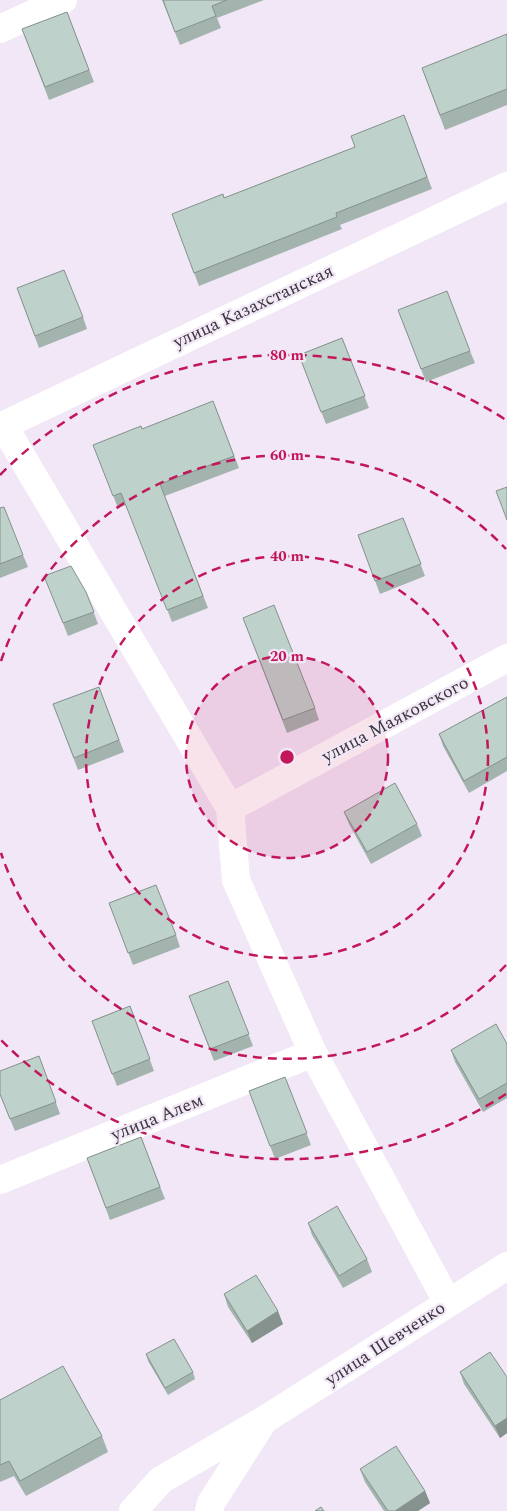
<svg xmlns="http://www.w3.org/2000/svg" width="507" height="1511" viewBox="0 0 507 1511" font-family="Spectral,serif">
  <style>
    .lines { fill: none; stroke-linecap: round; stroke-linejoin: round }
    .street { stroke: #fff; stroke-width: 28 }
    .secondary { stroke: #fff; stroke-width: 28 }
    .wall { fill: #a3b4ae }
    .shaded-wall { fill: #85928d }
    .building { fill: #bed1ca; stroke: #85928d }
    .ring { fill: none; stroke: #c2185b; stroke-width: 2.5; stroke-dasharray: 9 6 }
    .labels { text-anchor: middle; stroke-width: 4.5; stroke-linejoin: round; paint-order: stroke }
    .street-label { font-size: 18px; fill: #38343a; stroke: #f1e7f6 }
    .centre { fill: #c2185b; stroke: #f1e7f6; stroke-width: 2.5 }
    .ring-label { font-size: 15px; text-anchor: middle; font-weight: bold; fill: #c2185b; stroke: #f1e7f6; stroke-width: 4.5; stroke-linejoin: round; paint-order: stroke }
  </style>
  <rect width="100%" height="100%" fill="#f1e7f6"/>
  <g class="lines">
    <path class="street" d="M 0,29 L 63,0
      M 3,425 L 230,808 L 236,880 L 313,1053 L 448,1303
      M 0,427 L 507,186
      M 230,808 L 507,658
      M 0,1180 L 313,1053"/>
    <path class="secondary" d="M 264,1420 L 507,1266
      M 133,1511 L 161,1480 L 264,1420 L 211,1503 L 209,1511"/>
  </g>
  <path class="wall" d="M 162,0 L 264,0 L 217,18 L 221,28 L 180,45 Z
    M 67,12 L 94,82 L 49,100 L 22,29 Z
    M 507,34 L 507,105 L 445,130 L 422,68 Z
    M 404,115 L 432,189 L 340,225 L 342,229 L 199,286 L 172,214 L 224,198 L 355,147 Z
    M 17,288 L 83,317 L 87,329 L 39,348 Z
    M 398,310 L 470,351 L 475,363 L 426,382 Z
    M 342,338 L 369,408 L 326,424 L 299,355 Z
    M 213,401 L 239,468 L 165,496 L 208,608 L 172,622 L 126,505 L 118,508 L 93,445 L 142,429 Z
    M 0,508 L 23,555 L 28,567 L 0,578 Z
    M 403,518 L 425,576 L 380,594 L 358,535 Z
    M 49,588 L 86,592 L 98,624 L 68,636 Z
    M 243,618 L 315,708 L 319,720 L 287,733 Z
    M 99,687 L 124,752 L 78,770 L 53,704 Z
    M 507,697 L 507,771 L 469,793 L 443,746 L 439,734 Z
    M 344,812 L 417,824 L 422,836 L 371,864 L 349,824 Z
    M 109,903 L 176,935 L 180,947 L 133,965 Z
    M 228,981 L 253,1046 L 214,1061 L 189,996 Z
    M 130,1006 L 154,1071 L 117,1086 L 92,1021 Z
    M 507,1044 L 507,1098 L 483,1112 L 455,1062 L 451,1050 Z
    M 39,1056 L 60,1114 L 15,1131 L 0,1095 Z
    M 285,1077 L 311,1145 L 275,1159 L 249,1091 Z
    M 141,1137 L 165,1199 L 110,1220 L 87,1158 Z
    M 308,1223 L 367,1259 L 372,1272 L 343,1288 L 312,1235 Z
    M 224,1294 L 283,1324 L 252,1343 L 228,1307 Z
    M 146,1354 L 193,1372 L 195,1379 L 168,1395 L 148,1361 Z
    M 460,1372 L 507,1377 L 507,1433 L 500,1438 L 464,1384 Z
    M 0,1400 L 102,1436 L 108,1452 L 26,1496 L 14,1476 L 0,1482 Z
    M 360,1469 L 425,1491 L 430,1503 L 418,1511 L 384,1511 L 365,1482 Z"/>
  <path class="shaded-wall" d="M 278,1311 L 283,1324 L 252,1343 L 247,1331 Z
    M 507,1418 L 507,1433 L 500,1438 L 495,1426 Z
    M 425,1491 L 430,1503 L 418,1511 L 395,1511 Z"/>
  <path class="building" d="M 163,0 L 227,0 L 212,6 L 216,16 L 175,32 Z
    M 67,12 L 89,70 L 45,87 L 22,29 Z
    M 507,34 L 507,89 L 440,115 L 422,68 Z
    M 404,115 L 427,177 L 336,213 L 337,217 L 194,273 L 172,214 L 223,194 L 224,198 L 355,147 L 351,136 Z
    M 64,270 L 83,317 L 35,336 L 17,288 Z
    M 447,291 L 470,351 L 421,369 L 398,310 Z
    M 342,338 L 365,396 L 321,412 L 299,355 Z
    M 213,401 L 234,456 L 160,484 L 203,596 L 167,610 L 121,493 L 113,496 L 93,445 L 141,426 L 142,429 Z
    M 507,487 L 507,520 L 496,491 Z
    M 4,507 L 23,555 L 0,564 L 0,508 Z
    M 403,518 L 421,564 L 375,581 L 358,535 Z
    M 71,566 L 86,592 L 94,612 L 63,623 L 44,576 Z
    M 274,605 L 315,708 L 283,720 L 243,618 Z
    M 99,687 L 119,740 L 74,758 L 53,704 Z
    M 507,697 L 507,757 L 464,781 L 439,734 Z
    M 395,783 L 417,824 L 367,852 L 344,812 Z
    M 156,885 L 176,935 L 128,953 L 109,903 Z
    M 228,981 L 249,1034 L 210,1049 L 189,996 Z
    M 130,1006 L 150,1059 L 112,1074 L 92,1021 Z
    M 496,1024 L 507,1044 L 507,1083 L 479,1099 L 451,1050 Z
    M 39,1056 L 56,1102 L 10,1119 L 0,1094 L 0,1071 Z
    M 285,1077 L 307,1133 L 270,1146 L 249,1091 Z
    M 141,1137 L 160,1187 L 106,1208 L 87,1158 Z
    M 337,1206 L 367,1259 L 339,1276 L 308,1223 Z
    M 256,1275 L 278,1311 L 247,1331 L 224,1294 Z
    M 174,1339 L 193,1372 L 165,1388 L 146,1354 Z
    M 490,1352 L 507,1377 L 507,1418 L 495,1426 L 460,1372 Z
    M 63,1366 L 102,1436 L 20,1481 L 9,1461 L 0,1465 L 0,1400 Z
    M 396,1446 L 425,1491 L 395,1511 L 388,1511 L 360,1469 Z
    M 321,1507 L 324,1511 L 315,1511 Z"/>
  <circle cx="287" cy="757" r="101" fill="#c2185b" fill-opacity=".12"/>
  <g class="ring">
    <circle cx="287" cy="757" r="101"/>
    <circle cx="287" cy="757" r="201"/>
    <path d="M506 965A302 302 0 0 1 1 853M1 661A302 302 0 0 1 506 549"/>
    <path d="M506 1094A402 402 0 0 1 0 1039M0 475A402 402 0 0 1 506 420"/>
  </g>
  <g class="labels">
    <g class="street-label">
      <text transform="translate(253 306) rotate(-25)" y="6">улица Казахстанская</text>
      <text transform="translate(395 719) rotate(-28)" y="6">улица Маяковского</text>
      <text transform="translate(157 1117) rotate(-22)" y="6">улица Алем</text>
      <text transform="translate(385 1343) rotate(-33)" y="6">улица Шевченко</text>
    </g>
  </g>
  <circle cx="287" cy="757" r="8" class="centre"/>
  <g class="ring-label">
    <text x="287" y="360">80 m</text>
    <text x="287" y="460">60 m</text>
    <text x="287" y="561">40 m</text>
    <text x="287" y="661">20 m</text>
  </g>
</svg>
